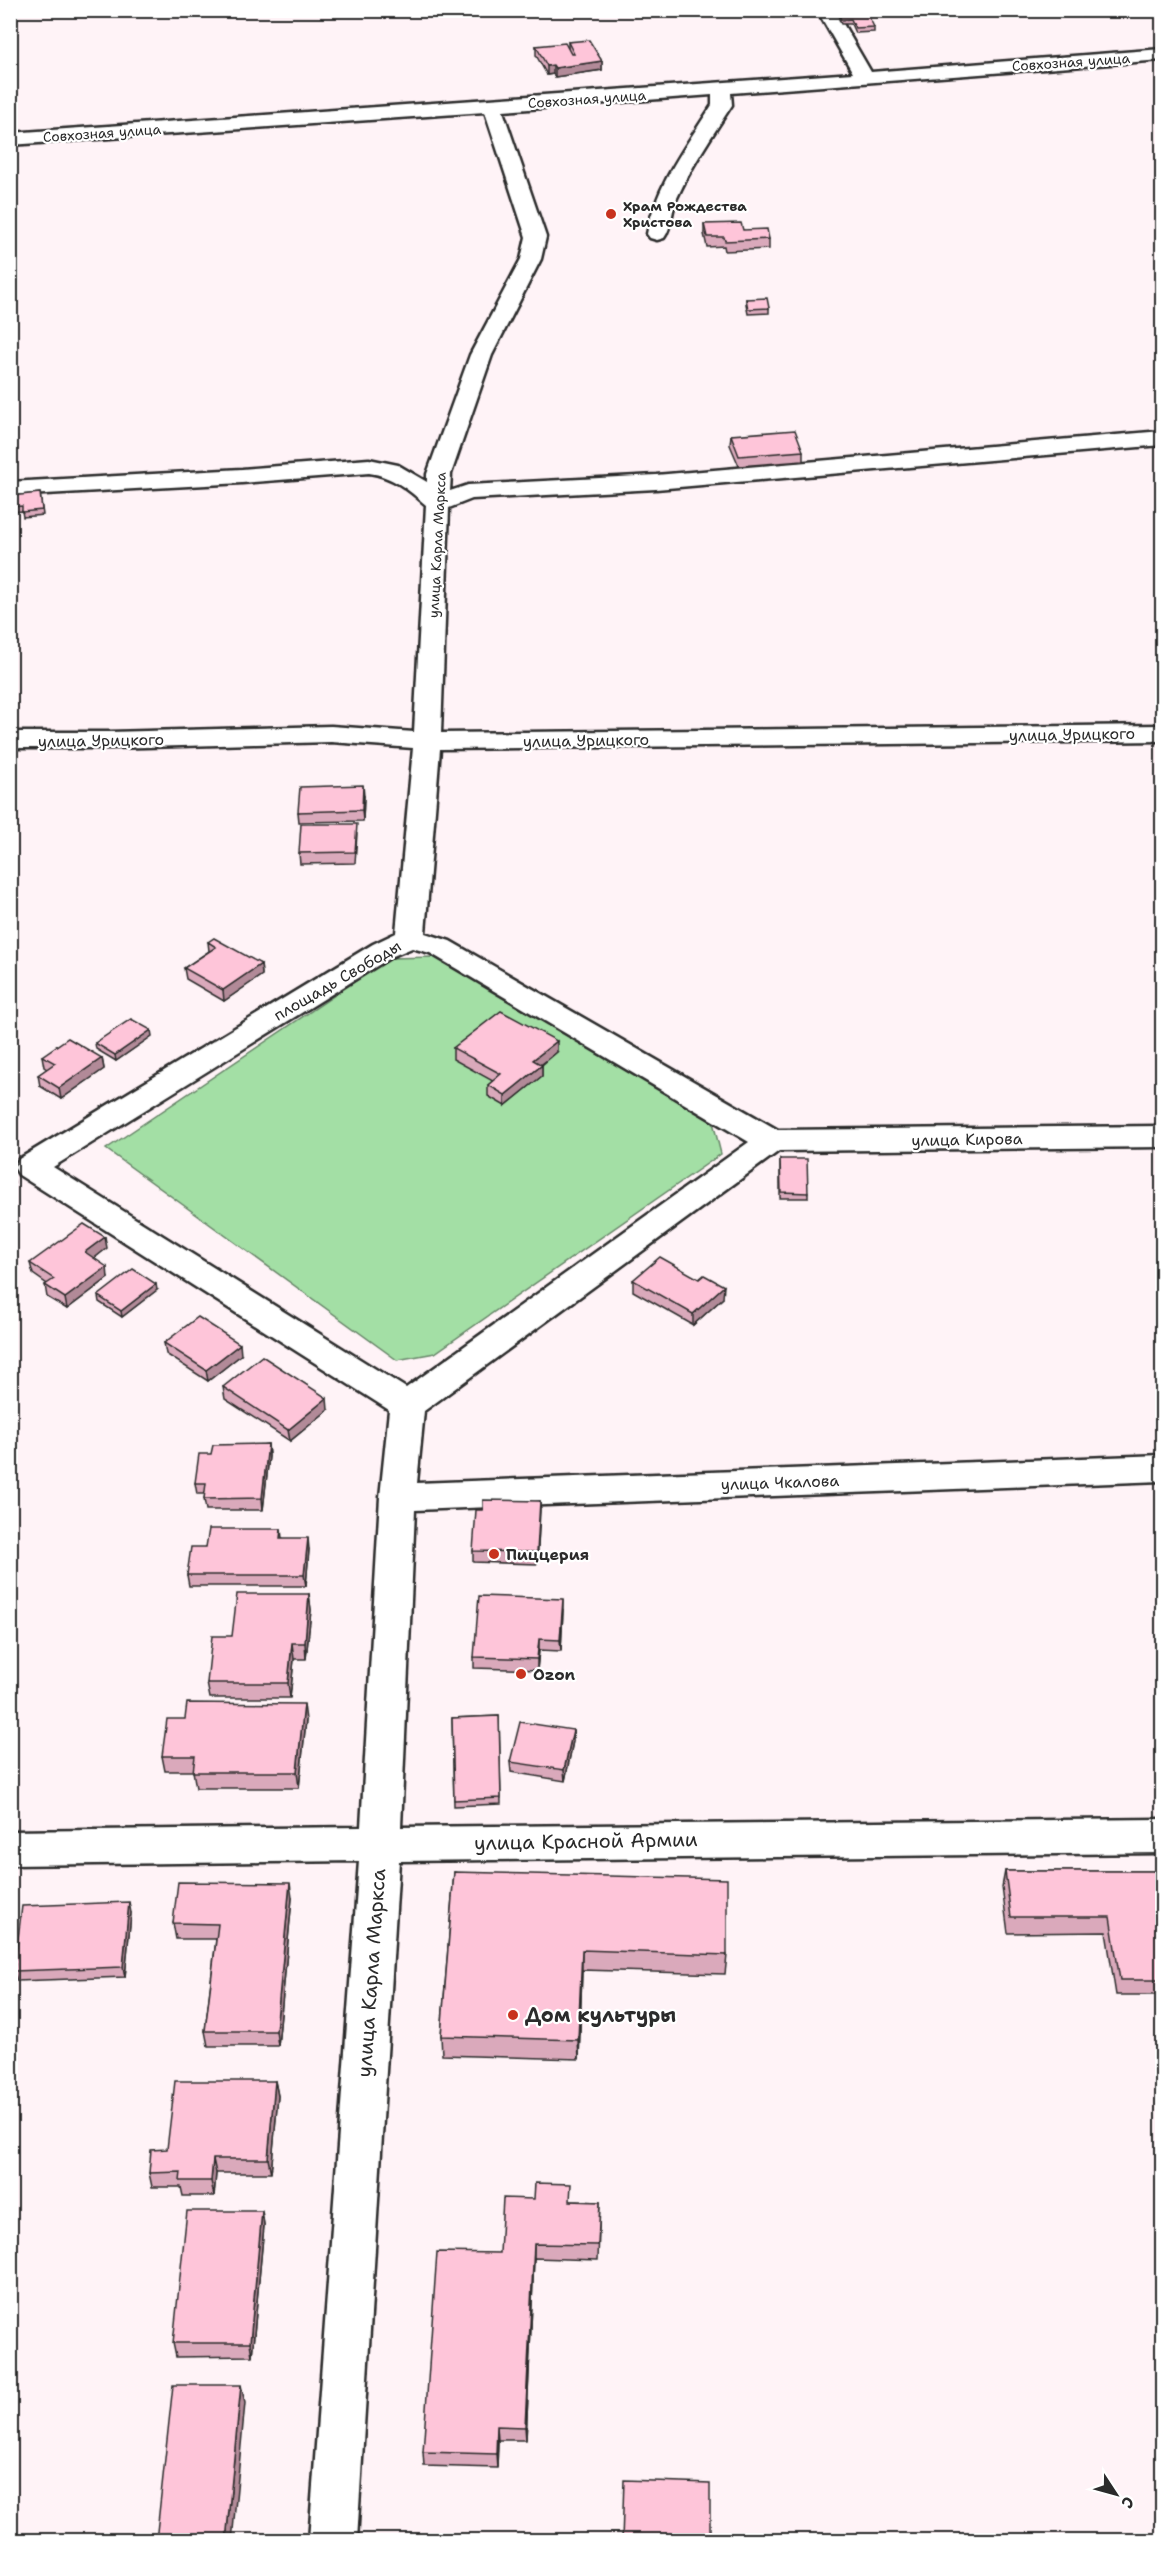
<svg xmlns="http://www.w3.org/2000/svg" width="1173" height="2551" viewBox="0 0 1173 2551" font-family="'Shantell Sans',sans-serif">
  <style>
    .green { fill: #a3dfa5; stroke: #678568; stroke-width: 1.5 }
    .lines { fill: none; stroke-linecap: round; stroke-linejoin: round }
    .minor-casing { stroke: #2b2b2b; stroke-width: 5 }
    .minor { fill: #fff; fill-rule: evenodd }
    .wall { fill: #daa9bb; stroke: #2b2b2b; stroke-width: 1.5 }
    .shaded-wall { fill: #b28a98; stroke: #2b2b2b; stroke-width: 1.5 }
    .building { fill: #fec5d9; stroke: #2b2b2b; stroke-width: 1.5 }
    .poi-dot { fill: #c8321e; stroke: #fff; stroke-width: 2 }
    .labels { text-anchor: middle; stroke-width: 4.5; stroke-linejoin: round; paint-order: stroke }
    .far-street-label { font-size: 14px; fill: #2b2b2b; stroke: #fff }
    .far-poi-label { font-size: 14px; font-weight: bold; fill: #2b2b2b; stroke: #fff; text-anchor: start }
    .street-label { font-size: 16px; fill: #2b2b2b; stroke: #fff }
    .poi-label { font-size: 16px; font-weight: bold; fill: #2b2b2b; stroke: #fff; text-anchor: start }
    .near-street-label { font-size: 20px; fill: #2b2b2b; stroke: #fff }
    .near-poi-label { font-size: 20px; font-weight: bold; fill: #2b2b2b; stroke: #fff; text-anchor: start }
  </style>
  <rect width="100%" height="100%" fill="#fff3f7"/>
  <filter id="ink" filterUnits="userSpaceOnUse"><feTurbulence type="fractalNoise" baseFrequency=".0167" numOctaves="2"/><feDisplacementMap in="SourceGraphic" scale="12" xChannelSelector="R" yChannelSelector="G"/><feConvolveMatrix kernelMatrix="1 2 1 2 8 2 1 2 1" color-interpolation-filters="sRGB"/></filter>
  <g filter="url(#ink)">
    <path class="green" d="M 436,957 L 713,1122 L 721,1154 L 435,1353 L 397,1360 L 106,1149 L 390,958 Z"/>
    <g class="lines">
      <defs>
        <path id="minor" d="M 817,10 L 835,10 L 871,72 L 1162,49 L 1162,60 L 731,93 L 732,105 C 712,136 692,165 677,198 C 671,211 672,227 664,238 L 657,240 L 650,238 L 647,234 C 656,185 686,146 712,105 L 712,95 L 503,111 L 546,237 L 541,259 L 492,355 L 451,474 L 450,491 L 468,485 L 656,475 L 1162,431 L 1162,445 L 656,489 L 472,499 L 449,508 L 441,733 L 1162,725 L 1162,741 L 440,749 L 425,933 L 450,941 L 778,1130 L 1162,1126 L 1162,1147 L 779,1151 L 424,1411 L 417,1483 L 1162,1455 L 1162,1481 L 415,1510 L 401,1827 L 1162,1819 L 1162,1853 L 399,1861 L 357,2540 L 309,2540 L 359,1861 L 10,1865 L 10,1831 L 361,1827 L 380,1497 L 389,1410 L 19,1175 L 14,1167 L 19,1159 L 373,944 L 396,933 L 413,748 L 331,742 L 110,748 L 10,748 L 10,732 L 110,732 L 331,726 L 414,732 L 426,505 C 409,490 392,476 369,473 L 242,483 L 10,496 L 10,482 L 242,469 L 369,459 L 398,465 L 427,482 L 427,474 L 470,355 L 521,259 L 526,237 L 485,112 L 10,145 L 10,133 L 853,73 ZM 412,948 L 430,953 L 749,1142 L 406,1388 L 53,1167 L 393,956 Z"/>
      </defs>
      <use href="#minor" class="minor-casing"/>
      <use href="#minor" class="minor"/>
    </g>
    <path class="wall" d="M 839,14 L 874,27 L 874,32 L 855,33 L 851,24 L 841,24 L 839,19 Z
      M 568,42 L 602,61 L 602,70 L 555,77 L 553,74 L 547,75 L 536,55 L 536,46 L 568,48 Z
      M 704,224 L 743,230 L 769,239 L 769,249 L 725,251 L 724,246 L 707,247 L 704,234 Z
      M 746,299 L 769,308 L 769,313 L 748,314 L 746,304 Z
      M 731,435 L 803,451 L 803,461 L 739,466 L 730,445 Z
      M 40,493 L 43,515 L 23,517 L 22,511 L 10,512 L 10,496 Z
      M 364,796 L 363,821 L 299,822 L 298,812 Z
      M 357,834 L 355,863 L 300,864 L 299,853 Z
      M 208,942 L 261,964 L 262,975 L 224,1001 L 186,979 L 184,968 L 209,951 Z
      M 152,1036 L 116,1061 L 96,1049 L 95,1043 Z
      M 453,1048 L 557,1052 L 542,1065 L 542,1076 L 505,1106 L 488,1096 L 488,1085 L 493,1081 L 453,1059 Z
      M 42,1056 L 102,1058 L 104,1069 L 61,1099 L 40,1086 L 38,1075 L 47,1069 L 44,1067 Z
      M 780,1159 L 808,1193 L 808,1198 L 780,1198 Z
      M 107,1248 L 94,1258 L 108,1278 L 67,1309 L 47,1297 L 45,1285 L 47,1284 L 33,1274 L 30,1263 Z
      M 699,1279 L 723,1298 L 693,1325 L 633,1291 L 633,1280 Z
      M 157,1290 L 122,1317 L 99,1302 L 98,1296 Z
      M 164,1343 L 241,1355 L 208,1381 L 166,1354 Z
      M 223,1387 L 328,1410 L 290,1441 L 225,1399 Z
      M 268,1444 L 269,1456 L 263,1510 L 206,1510 L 204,1499 L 205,1494 L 197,1494 L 195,1483 L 211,1454 Z
      M 540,1501 L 537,1564 L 473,1562 L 473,1551 L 483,1510 Z
      M 281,1529 L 282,1538 L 309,1549 L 306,1586 L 189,1586 L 187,1575 L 206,1547 Z
      M 309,1594 L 311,1610 L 306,1659 L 294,1659 L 290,1698 L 210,1698 L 207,1683 L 232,1636 Z
      M 563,1610 L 561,1651 L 539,1650 L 537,1670 L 474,1668 L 474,1657 Z
      M 499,1716 L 501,1804 L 454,1806 L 452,1718 Z
      M 306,1720 L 299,1788 L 196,1788 L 193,1771 L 165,1771 L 162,1756 Z
      M 573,1730 L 573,1741 L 565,1781 L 511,1772 L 510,1762 Z
      M 1005,1871 L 1162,1871 L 1162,1995 L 1116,1995 L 1106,1932 L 1008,1933 L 1002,1887 Z
      M 454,1872 L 727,1955 L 725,1974 L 582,1970 L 579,2059 L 442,2055 L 441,2036 Z
      M 292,1898 L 278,2046 L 208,2046 L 205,2031 L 216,1939 L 176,1939 L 173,1923 Z
      M 131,1913 L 125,1977 L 17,1981 L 14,1971 Z
      M 275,2081 L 278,2096 L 271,2173 L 216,2173 L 214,2196 L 183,2196 L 181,2187 L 152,2187 L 149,2173 L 167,2149 Z
      M 571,2201 L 600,2202 L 598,2260 L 534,2258 L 526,2440 L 498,2440 L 497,2468 L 424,2466 L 423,2452 L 500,2253 Z
      M 262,2211 L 264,2225 L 252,2356 L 176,2357 L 173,2343 Z"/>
    <path class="shaded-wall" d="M 602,61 L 602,70 L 555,77 L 555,68 Z
      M 553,65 L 553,74 L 547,75 L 547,66 Z
      M 363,785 L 364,796 L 363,821 L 362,810 Z
      M 261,964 L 262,975 L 224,1001 L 223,990 Z
      M 151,1030 L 152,1036 L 116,1061 L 115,1055 Z
      M 557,1041 L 557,1052 L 533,1071 L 533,1060 Z
      M 102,1058 L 104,1069 L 61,1099 L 59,1088 Z
      M 542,1065 L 542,1076 L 505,1106 L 505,1095 Z
      M 12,1172 L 14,1183 L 10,1194 L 10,1176 Z
      M 105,1237 L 107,1248 L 87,1264 L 85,1252 Z
      M 107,1267 L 108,1278 L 67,1309 L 65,1298 Z
      M 156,1284 L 157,1290 L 122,1317 L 121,1311 Z
      M 724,1286 L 723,1298 L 693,1325 L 693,1314 Z
      M 240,1344 L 241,1355 L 208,1381 L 206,1370 Z
      M 327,1398 L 328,1410 L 290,1441 L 288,1430 Z
      M 268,1444 L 269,1456 L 263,1510 L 262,1498 Z
      M 540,1501 L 540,1512 L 537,1564 L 537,1552 Z
      M 308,1538 L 309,1549 L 306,1586 L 304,1575 Z
      M 309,1594 L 311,1610 L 306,1659 L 305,1643 Z
      M 563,1599 L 563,1610 L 561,1651 L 560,1640 Z
      M 539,1639 L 539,1650 L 537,1670 L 537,1659 Z
      M 292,1643 L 294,1659 L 290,1698 L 288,1683 Z
      M 304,1704 L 306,1720 L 299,1788 L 297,1772 Z
      M 573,1730 L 573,1741 L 565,1781 L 564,1770 Z
      M 290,1883 L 292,1898 L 278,2046 L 276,2031 Z
      M 129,1902 L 131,1913 L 125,1977 L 123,1967 Z
      M 582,1950 L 582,1970 L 579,2059 L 578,2040 Z
      M 275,2081 L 278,2096 L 271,2173 L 268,2159 Z
      M 213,2159 L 216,2173 L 214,2196 L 211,2181 Z
      M 262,2211 L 264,2225 L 252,2356 L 250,2343 Z
      M 534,2244 L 534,2258 L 526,2440 L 525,2427 Z
      M 241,2385 L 245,2403 L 232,2541 L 226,2541 Z
      M 497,2426 L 498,2440 L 497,2468 L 496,2454 Z"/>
    <path class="building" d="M 867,13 L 874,27 L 855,28 L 851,19 L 841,20 L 839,14 Z
      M 589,40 L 602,61 L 555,68 L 553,65 L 547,66 L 536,46 L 565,43 L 571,54 L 574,54 L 568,42 Z
      M 741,223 L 743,230 L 767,229 L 769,239 L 725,241 L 724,237 L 707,237 L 704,224 Z
      M 767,298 L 769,308 L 748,309 L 746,299 Z
      M 795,430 L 803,451 L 739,456 L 731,435 Z
      M 40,493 L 42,510 L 22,512 L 22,506 L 10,507 L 10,496 Z
      M 363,785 L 362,810 L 298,812 L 300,787 Z
      M 301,824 L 357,824 L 355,852 L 299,853 Z
      M 214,938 L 261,964 L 223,990 L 184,968 L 216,947 L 208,942 Z
      M 501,1011 L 557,1041 L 533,1060 L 542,1065 L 505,1095 L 488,1085 L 501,1074 L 453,1048 Z
      M 131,1019 L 151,1030 L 115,1055 L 95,1043 Z
      M 68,1038 L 102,1058 L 59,1088 L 38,1075 L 55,1063 L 42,1056 Z
      M 780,1159 L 807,1159 L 808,1193 L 781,1192 Z
      M 84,1224 L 105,1237 L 85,1252 L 107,1267 L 65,1298 L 45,1285 L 54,1279 L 30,1263 Z
      M 660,1257 L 699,1279 L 704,1275 L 724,1286 L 693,1314 L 633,1280 Z
      M 133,1269 L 156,1284 L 121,1311 L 98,1296 Z
      M 198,1317 L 240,1344 L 206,1370 L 164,1343 Z
      M 262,1356 L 327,1398 L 288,1430 L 223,1387 Z
      M 268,1444 L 262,1498 L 204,1499 L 206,1483 L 195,1483 L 199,1454 L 211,1454 L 213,1445 Z
      M 483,1500 L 540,1501 L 537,1552 L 473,1551 L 476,1510 L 483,1510 Z
      M 209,1529 L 281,1529 L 280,1538 L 308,1538 L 304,1575 L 187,1575 L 191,1547 L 206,1547 Z
      M 237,1594 L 309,1594 L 305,1643 L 292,1643 L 288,1683 L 207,1683 L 212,1636 L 232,1636 Z
      M 479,1596 L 563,1599 L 560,1640 L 539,1639 L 537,1659 L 474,1657 Z
      M 187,1703 L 304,1704 L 297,1772 L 193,1772 L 195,1756 L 162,1756 L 167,1719 L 185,1719 Z
      M 499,1716 L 501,1798 L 454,1800 L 452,1718 Z
      M 520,1722 L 573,1730 L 564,1770 L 510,1762 Z
      M 1005,1871 L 1162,1871 L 1162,1980 L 1120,1980 L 1110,1917 L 1011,1917 Z
      M 454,1872 L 727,1879 L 727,1955 L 582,1950 L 578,2040 L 441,2036 Z
      M 178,1882 L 290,1883 L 276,2031 L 205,2031 L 218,1924 L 173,1923 Z
      M 129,1902 L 123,1967 L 14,1971 L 22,1906 Z
      M 175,2081 L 275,2081 L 268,2159 L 213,2159 L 211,2181 L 180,2181 L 181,2172 L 149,2173 L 151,2150 L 167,2149 Z
      M 535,2183 L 571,2184 L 570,2201 L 600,2202 L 598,2245 L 534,2244 L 525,2427 L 497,2426 L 496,2454 L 423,2452 L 437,2252 L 500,2253 L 503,2198 L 534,2199 Z
      M 187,2211 L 262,2211 L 250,2343 L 173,2343 Z
      M 173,2385 L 241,2385 L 226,2541 L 156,2541 Z
      M 624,2480 L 710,2483 L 710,2541 L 622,2541 Z"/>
  </g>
  <g class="poi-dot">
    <circle cx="611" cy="214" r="6"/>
    <circle cx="494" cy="1554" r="6"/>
    <circle cx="521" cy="1674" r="6"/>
    <circle cx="513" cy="2015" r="6"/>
  </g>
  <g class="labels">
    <g class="far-street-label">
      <text transform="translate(1071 62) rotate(-4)" y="5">Совхозная улица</text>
      <text transform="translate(587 99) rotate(-4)" y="5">Совхозная улица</text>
      <text transform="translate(102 133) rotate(-4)" y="5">Совхозная улица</text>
      <text transform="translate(437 545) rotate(-87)" y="5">улица Карла Маркса</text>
    </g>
    <g class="far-poi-label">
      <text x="623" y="211">Храм Рождества<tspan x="623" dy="16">Христова</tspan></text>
    </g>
    <g class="street-label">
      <text transform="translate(1072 734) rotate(-1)" y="6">улица Урицкого</text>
      <text transform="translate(101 740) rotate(-1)" y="6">улица Урицкого</text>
      <text transform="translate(586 740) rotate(-1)" y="6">улица Урицкого</text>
      <text transform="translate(337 980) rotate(-30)" y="6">площадь Свободы</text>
      <text transform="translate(967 1139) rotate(-1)" y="6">улица Кирова</text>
      <text transform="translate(780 1482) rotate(-2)" y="6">улица Чкалова</text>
    </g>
    <g class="poi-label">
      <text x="506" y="1560">Пиццерия</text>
      <text x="533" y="1680">Ozon</text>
    </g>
    <g class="near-street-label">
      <text transform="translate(586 1841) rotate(-1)" y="7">улица Красной Армии</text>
      <text transform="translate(371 1973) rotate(-86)" y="7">улица Карла Маркса</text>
    </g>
    <g class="near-poi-label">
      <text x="525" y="2022">Дом культуры</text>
    </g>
  </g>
  <rect width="1173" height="2551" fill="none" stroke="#fff" stroke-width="36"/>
  <rect x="18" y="18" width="1137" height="2515" fill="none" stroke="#2b2b2b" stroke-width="2" filter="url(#ink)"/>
  <g transform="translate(1116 2494) rotate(126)" stroke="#ffffff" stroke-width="4.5" paint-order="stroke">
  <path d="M0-4.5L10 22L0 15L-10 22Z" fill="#2b2b2b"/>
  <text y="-9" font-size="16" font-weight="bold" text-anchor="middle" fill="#2b2b2b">С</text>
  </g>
</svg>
